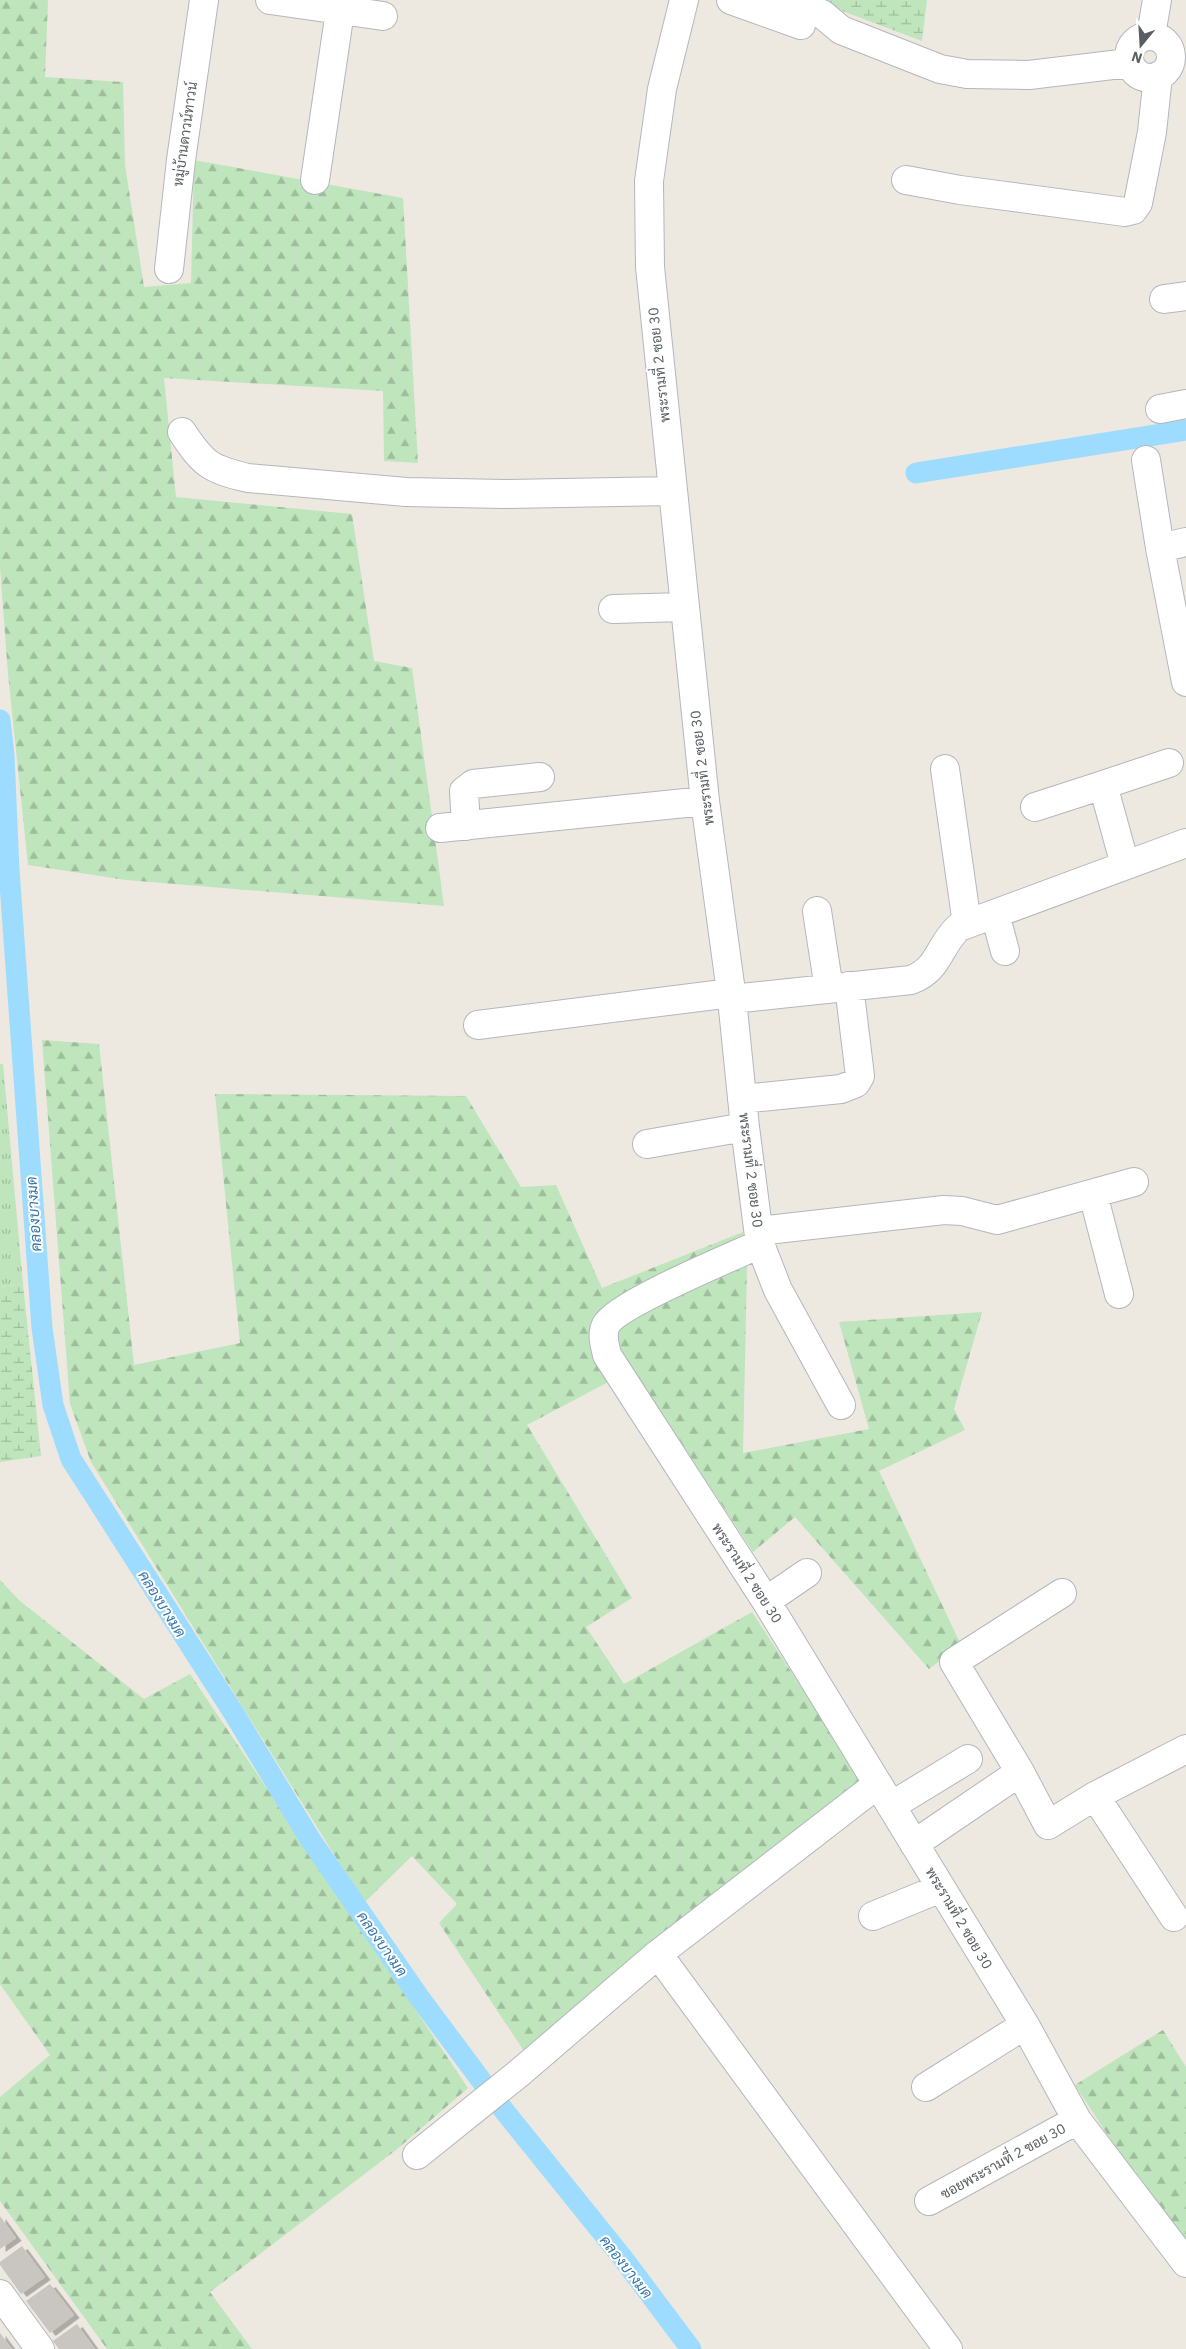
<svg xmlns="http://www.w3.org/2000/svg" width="1186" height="2349" viewBox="0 0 1186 2349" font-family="'IBM Plex Sans',Sarabun,sans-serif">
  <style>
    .grass { fill: url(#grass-tufts) }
    .forest { fill: url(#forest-firs) }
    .wetland { fill: url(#wetland-marsh) }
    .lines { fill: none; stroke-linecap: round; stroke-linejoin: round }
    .canal { stroke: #9edcff; stroke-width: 21 }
    .building { fill: #c9c5c0; filter: url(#shadow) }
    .minor-casing { stroke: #b3b7bc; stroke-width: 30 }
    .minor { stroke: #fff; stroke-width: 28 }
    .labels { text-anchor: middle; stroke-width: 4; stroke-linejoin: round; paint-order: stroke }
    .street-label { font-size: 14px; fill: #595e62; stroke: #fff }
    .water-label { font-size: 15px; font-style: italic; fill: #3878a9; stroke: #fff }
  </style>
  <defs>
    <pattern id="grass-tufts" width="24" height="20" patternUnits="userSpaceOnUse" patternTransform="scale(1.25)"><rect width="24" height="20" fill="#bfe5bc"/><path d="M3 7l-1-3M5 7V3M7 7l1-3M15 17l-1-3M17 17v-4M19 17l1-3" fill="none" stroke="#9ebd9c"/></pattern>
    <pattern id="forest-firs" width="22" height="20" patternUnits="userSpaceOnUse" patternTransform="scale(1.25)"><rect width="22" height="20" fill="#bfe5bc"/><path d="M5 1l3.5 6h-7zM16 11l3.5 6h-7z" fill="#9ebd9c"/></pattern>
    <pattern id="wetland-marsh" width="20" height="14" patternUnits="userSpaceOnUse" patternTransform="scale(1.25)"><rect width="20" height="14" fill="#bfe5bc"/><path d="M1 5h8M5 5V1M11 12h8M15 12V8" fill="none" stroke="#9ebd9c"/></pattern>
    <filter id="shadow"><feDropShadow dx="5.5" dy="3" stdDeviation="0" flood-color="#0004"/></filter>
  </defs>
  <rect width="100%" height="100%" fill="#ede9e0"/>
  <path class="grass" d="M 0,1064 L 3,1064 L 23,1284 L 0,1287 Z"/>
  <path class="forest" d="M 0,0 L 48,0 L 45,77 L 123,82 L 125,165 L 144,287 L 191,283 L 194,160 L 403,198 L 418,463 L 384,461 L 383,391 L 164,378 L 176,497 L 352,514 L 374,661 L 412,668 L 444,906 L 126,880 L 28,865 L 8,674 L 0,567 Z
    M 42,1040 L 99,1044 L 134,1365 L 240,1343 L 215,1094 L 466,1096 L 521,1187 L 556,1185 L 602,1288 L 743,1232 L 747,1267 L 743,1453 L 869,1429 L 839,1322 L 982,1312 L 954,1409 L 965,1430 L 879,1471 L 961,1645 L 929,1669 L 795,1517 L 753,1552 L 633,1369 L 527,1425 L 632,1598 L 586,1627 L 624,1684 L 752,1612 L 865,1785 L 524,2051 L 439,1923 L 457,1904 L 412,1856 L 364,1903 L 91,1462 L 70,1404 Z
    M 0,1580 L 20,1601 L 144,1699 L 190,1674 L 468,2088 L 396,2150 L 210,2292 L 252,2349 L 107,2349 L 0,2201 L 0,2097 L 50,2055 L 0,1984 Z
    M 1163,2030 L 1186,2067 L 1186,2255 L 1075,2085 Z"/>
  <path class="wetland" d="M 813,0 L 927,0 L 922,41 Z
    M 23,1284 L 41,1456 L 0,1462 L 0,1287 Z"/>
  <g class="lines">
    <path class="canal" d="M 916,473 L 1186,430
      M 0,720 L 4,755 L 9,870 L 42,1328 L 53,1405 L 71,1459 L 233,1712 L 310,1839 L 419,1997 L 498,2103 L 622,2257 L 691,2349"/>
  </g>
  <path class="building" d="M 0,2216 L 16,2238 L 0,2249 Z
    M 22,2246 L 45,2277 L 21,2294 L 0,2265 L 0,2262 Z
    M 50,2284 L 74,2315 L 50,2333 L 26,2301 Z
    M 77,2324 L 95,2349 L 59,2349 L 53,2341 Z
    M 0,2333 L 12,2349 L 0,2349 Z"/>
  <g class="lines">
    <defs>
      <path id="minor" d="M 270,0 L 383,16
        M 684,0 L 662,89 L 649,181 L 650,267 L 705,801 L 732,999 L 745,1127 L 760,1244 C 732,1257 617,1304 606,1325 C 601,1335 605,1345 607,1355 L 766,1601 L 1025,2025 L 1077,2120 L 1186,2263
        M 731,0 L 801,25
        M 781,0 L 822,14 L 841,30 L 940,69 L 967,74 L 1029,75 L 1129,63
        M 1151,35 L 1157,0
        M1129 57a21 21 0 1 1 42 0a21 21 0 1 1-42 0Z
        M 315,180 L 340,11
        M 906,180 L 960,190 L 1125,212 L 1133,210 L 1138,203 L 1152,132 L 1158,76
        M 169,269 L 181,160 L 204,0
        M 1164,299 L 1186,296
        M 1160,409 L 1186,404
        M 182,432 C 204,465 210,469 248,478 L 406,492 L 504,494 L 672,491
        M 1146,460 L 1160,548
        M 1186,542 L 1160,548 L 1186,682
        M 613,609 L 684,607
        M 945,769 L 967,924
        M 1103,785 L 1169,763
        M 1035,807 L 1103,785 L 1125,865
        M 466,826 L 464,791 L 473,784 L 540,777
        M 440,828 L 705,801
        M 817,911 L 829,989
        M 995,914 L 1005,951
        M 732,999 L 911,980 C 940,969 938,946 959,927 L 1186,843
        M 478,1025 L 731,993
        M 742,1099 L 841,1089 L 856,1083 L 860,1076 L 849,986
        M 647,1144 L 745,1127
        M 1093,1194 L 1119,1294
        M 759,1231 L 944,1210 L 962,1211 L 997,1220 L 1134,1182
        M 760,1244 L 778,1290 L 841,1405
        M 766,1601 L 807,1573
        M 1020,1772 L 1048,1825 L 1095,1796 L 1174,1917
        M 1095,1796 L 1186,1749
        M 891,1806 L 968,1759
        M 914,1844 L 1020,1772 L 954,1662 L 1062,1593
        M 873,1916 L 941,1888
        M 658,1954 L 948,2349
        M 926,2087 L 1025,2025
        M 417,2155 L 518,2074 L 658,1954 L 878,1784
        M 929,2201 L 1077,2120
        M 0,2294 L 40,2349"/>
    </defs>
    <use href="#minor" class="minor-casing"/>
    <use href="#minor" class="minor"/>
  </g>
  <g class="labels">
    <g class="street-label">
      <text transform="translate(185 134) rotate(-82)" y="5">หมู่บ้านดาวน์ทาวน์</text>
      <text transform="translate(659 365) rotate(-96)" y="5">พระรามที่ 2 ซอย 30</text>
      <text transform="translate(702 768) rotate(-97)" y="5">พระรามที่ 2 ซอย 30</text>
      <text transform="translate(751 1170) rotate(83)" y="5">พระรามที่ 2 ซอย 30</text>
      <text transform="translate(747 1573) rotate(57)" y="5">พระรามที่ 2 ซอย 30</text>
      <text transform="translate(959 1918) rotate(59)" y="5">พระรามที่ 2 ซอย 30</text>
      <text transform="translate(1003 2161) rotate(-29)" y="5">ซอยพระรามที่ 2 ซอย 30</text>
    </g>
    <g class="water-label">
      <text transform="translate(34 1214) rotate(-94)" y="5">คลองบางมด</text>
      <text transform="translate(162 1604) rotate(58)" y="5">คลองบางมด</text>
      <text transform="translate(382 1944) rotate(55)" y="5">คลองบางมด</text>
      <text transform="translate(626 2267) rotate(52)" y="5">คลองบางมด</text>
    </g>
  </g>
  <g transform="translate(1141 45) rotate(198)" stroke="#ffffff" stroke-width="4" paint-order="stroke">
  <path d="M0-4L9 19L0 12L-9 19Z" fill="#595e62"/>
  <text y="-8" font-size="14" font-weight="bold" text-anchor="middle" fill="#595e62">N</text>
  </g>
</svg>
